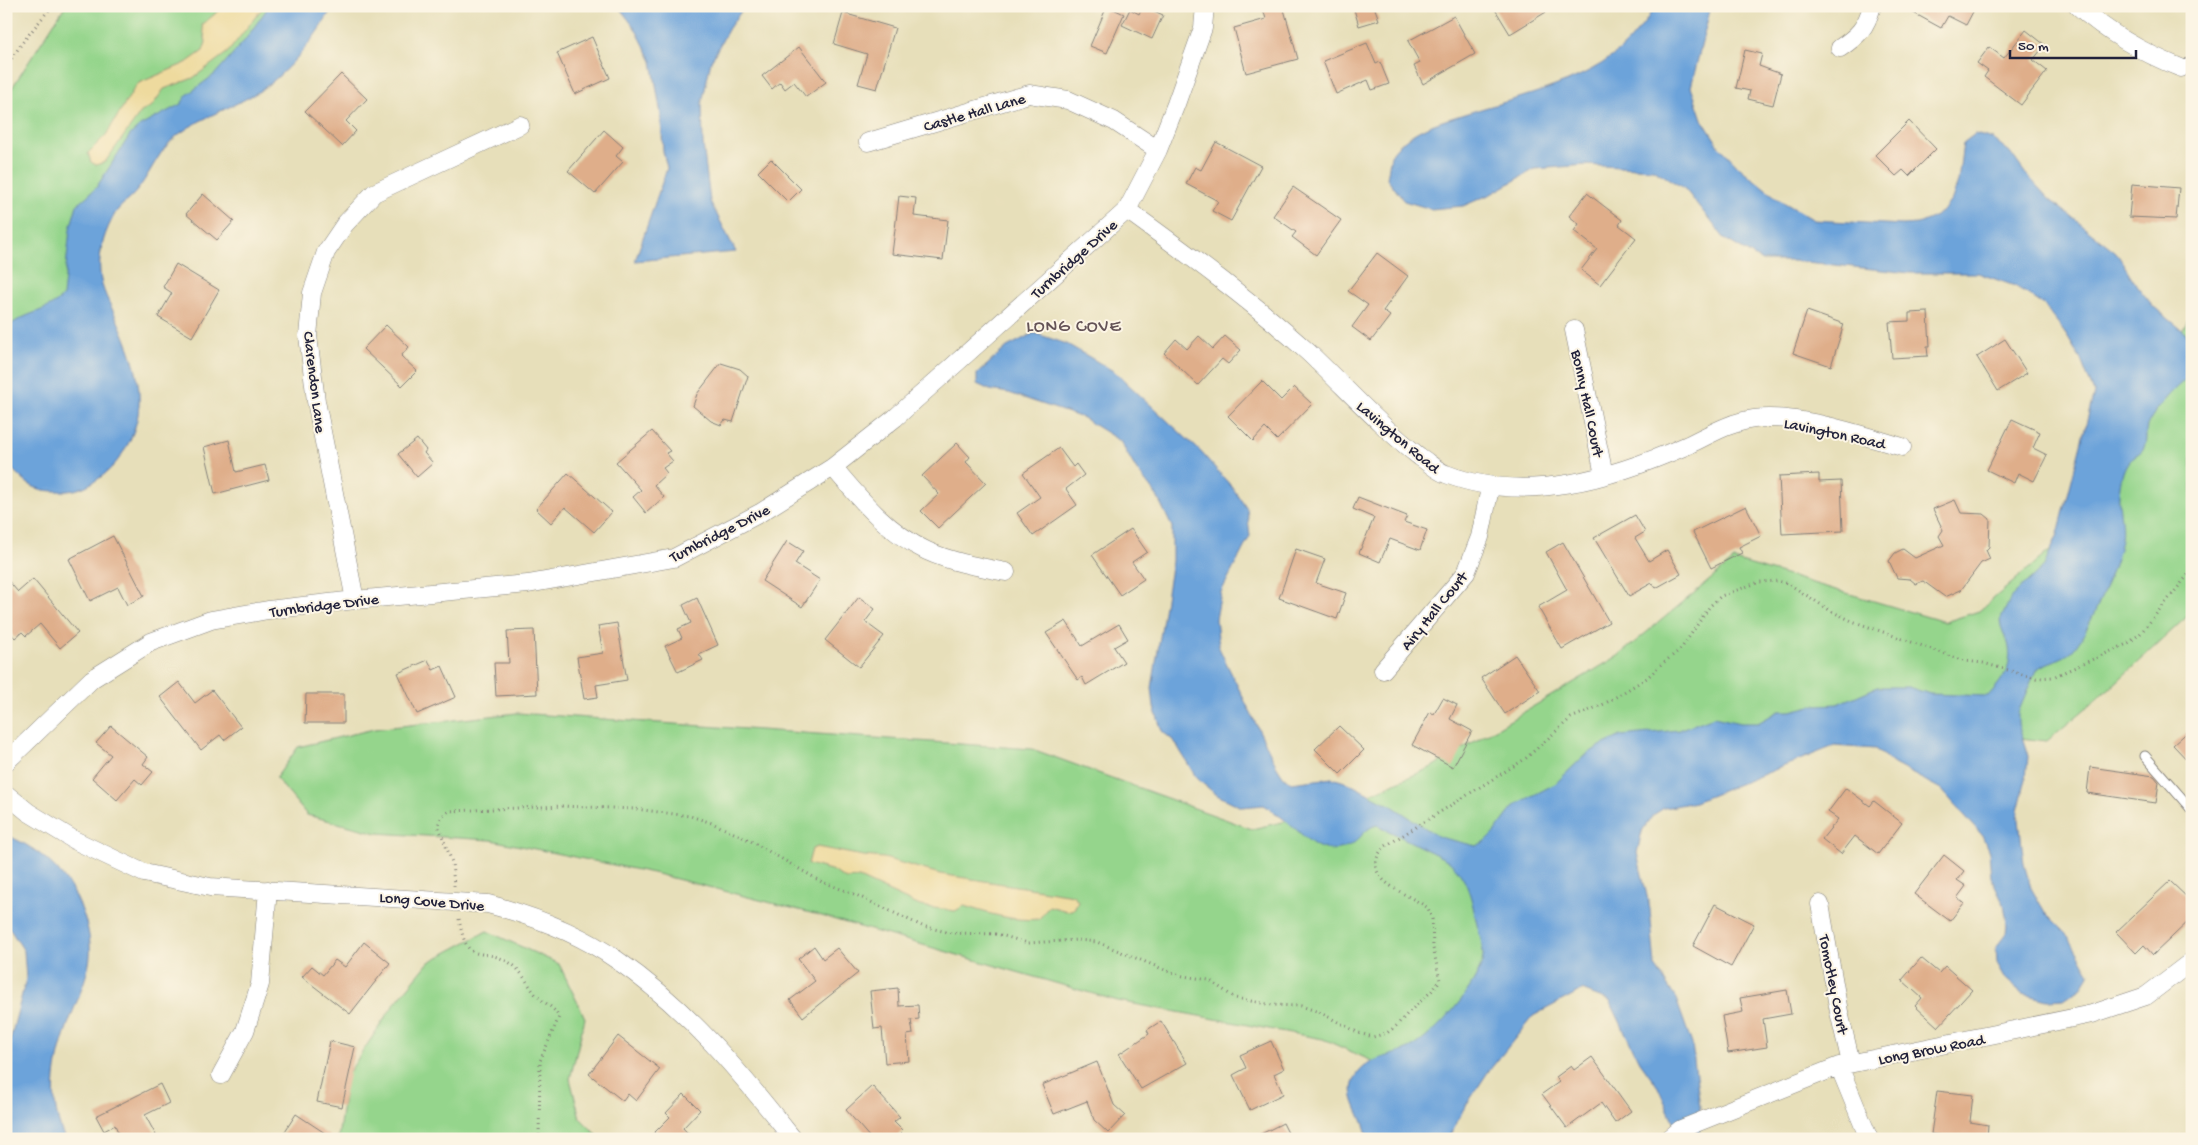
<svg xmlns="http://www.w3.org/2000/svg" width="2198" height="1145" viewBox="0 0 2198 1145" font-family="'Gochi Hand',sans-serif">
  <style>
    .green { fill: #95d58c; stroke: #5c7c64 }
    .sand { fill: #eeda9e; stroke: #887e6c }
    .water { fill: #6ca3da; stroke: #47628a }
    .building { fill: #dfae8a }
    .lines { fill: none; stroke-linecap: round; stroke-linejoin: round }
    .service-casing { stroke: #84807a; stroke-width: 11 }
    .minor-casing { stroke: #84807a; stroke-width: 19 }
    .path { stroke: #84807a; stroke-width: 3; stroke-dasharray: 1 4; stroke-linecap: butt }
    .service { stroke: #fff; stroke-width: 9 }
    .minor { stroke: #fff; stroke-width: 18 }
    .labels { text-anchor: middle; stroke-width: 4; stroke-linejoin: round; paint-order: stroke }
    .street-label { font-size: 16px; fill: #22223b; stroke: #fcf5e5 }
    .neighbourhood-label { font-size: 18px; letter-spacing: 1px; fill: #645357; stroke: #fcf5e5 }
  </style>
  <rect width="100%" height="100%" fill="#fcf5e5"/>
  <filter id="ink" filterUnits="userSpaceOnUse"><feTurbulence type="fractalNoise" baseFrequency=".02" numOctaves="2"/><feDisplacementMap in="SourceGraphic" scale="10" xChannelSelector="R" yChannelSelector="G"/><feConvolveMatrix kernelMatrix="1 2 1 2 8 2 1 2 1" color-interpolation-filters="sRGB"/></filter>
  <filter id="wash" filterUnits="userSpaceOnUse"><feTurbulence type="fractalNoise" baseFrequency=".0096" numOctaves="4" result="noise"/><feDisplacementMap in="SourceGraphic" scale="20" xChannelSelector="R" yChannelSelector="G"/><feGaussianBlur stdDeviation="1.12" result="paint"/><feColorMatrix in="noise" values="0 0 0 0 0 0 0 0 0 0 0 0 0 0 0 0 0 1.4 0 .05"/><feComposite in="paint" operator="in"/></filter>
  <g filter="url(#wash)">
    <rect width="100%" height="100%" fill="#e7dfba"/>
    <path class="green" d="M 65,6 L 308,6 L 113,189 L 89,314 L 6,359 L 6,97 Z
      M 2192,312 L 2192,612 L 2110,688 L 2047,741 L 1974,733 L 1808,726 L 1690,770 L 1412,1079 L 1323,1039 L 1118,1001 L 815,914 L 653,873 L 491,840 L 377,833 L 307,815 L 276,778 L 298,747 L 374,729 L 517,713 L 1032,749 L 1252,829 L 1330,811 L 1430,768 L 1618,656 L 1734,560 L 1945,622 L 1979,611 L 2081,524 Z
      M 487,931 L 559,964 L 585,1018 L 570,1079 L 580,1118 L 601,1139 L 338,1139 L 347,1075 L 395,1003 L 429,962 Z"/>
    <path class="sand" d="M 224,6 L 264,6 L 228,52 L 193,78 L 164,89 L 152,106 L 141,112 L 105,162 L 96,165 L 91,162 L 88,153 L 106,135 L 135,87 L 139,83 L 186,63 L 203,51 L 206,42 L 202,25 Z
      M 817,847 L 863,856 L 884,858 L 940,874 L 1073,895 L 1078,901 L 1074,909 L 1067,911 L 1049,906 L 1039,919 C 1014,922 987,913 964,906 L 955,911 L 920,906 L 859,878 L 846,879 L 831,870 L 808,864 L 812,849 Z"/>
    <path class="water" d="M 269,6 L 333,6 C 316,38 285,77 253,95 C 229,109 191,121 171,141 C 156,156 148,178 135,193 C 129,200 121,205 116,212 C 105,231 98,251 100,273 C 101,289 110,304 117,319 C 139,369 153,412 118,460 C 107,475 86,490 67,491 C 33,492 30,487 6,463 L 7,328 C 23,312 48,313 63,296 L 70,229 L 77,205 L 96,188 L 130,135 L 140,126 L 181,104 L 187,95 L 215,74 L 245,40 Z
      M 618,6 L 745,6 L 729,28 L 711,61 L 702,103 L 703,144 L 710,201 L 736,252 L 635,261 L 667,168 L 663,151 L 661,115 L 652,61 L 635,28 Z
      M 1653,6 L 1711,6 L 1691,87 L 1702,119 L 1719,146 L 1740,168 L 1778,199 L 1814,220 L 1902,225 L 1918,224 L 1932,218 L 1944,210 L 1952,199 L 1958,182 L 1963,143 L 1975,134 L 1993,139 L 2010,152 L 2025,173 L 2049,199 L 2116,252 L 2137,286 L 2154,307 L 2186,333 L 2192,352 L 2192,375 C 2178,383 2153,411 2147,426 C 2145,432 2147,439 2145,445 C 2142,454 2135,454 2129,461 C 2124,467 2121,477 2120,486 C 2116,503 2124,521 2121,539 C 2118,562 2088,634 2073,650 C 2062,661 2046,661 2036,670 L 2018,713 L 2018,724 L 2028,756 L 2026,779 L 2018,811 L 2024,864 L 2031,888 L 2046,914 L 2068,936 L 2090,974 L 2082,987 L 2064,999 L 2047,1000 L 2023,994 L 2006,979 L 1997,963 L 1996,947 L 2006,934 L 2007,922 L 2004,904 L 1991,877 L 1989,852 L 1982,835 L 1941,789 L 1894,764 L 1875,749 L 1834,746 L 1695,802 L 1664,808 L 1653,815 L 1642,831 L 1637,853 L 1650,909 L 1655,966 L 1676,999 L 1692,1044 L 1700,1107 L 1699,1139 L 1681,1139 L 1658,1087 L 1638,1059 L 1610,1001 L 1582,990 L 1533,1016 L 1488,1072 L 1463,1110 L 1449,1139 L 1367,1139 C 1367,1120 1346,1100 1354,1081 C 1363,1057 1392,1057 1411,1048 C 1435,1035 1480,984 1483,957 C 1484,946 1478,931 1476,920 C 1471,896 1467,876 1447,860 L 1377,825 C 1364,828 1361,840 1350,845 C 1322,858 1311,842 1292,826 C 1283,818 1273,811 1264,805 L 1242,807 L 1217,795 L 1197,779 L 1175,742 L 1162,731 L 1154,707 L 1152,688 L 1172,561 L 1172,527 L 1157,496 L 1136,469 L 1120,441 L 1083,418 L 1009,393 L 990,390 L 977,384 L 977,374 L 1007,347 L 1034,333 L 1067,344 L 1115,372 L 1200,451 L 1232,487 L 1247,509 L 1250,536 L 1221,592 L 1216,619 L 1219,648 L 1276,765 L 1283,776 L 1291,783 L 1332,778 L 1348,783 L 1392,806 L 1439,837 L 1476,846 L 1486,841 L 1494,833 L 1515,805 L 1555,784 L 1582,758 L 1598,747 L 1621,736 L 1679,730 L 1714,717 L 1740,723 L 1758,723 L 1779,711 L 1791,711 L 1815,705 L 1838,704 L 1877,687 L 1908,687 L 1930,694 L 1988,696 C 2002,681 2014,666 2008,643 C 2005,635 2001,630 2000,621 L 2011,597 L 2044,566 L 2058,534 L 2094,393 L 2081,360 L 2064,331 L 2044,305 L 2015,286 L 1978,273 L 1910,273 L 1797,261 L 1762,261 L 1725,239 L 1685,189 L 1653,169 L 1586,165 L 1535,169 L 1491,194 L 1463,206 L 1431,209 L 1404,201 L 1387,178 C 1389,171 1389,158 1393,152 C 1408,132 1435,123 1458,116 C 1516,97 1599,83 1637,32 C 1644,23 1650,17 1653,6 Z
      M 6,835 C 35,847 58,865 74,893 C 82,908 89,927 90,944 C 92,963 84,982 78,999 C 59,1045 43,1091 65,1139 L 6,1139 L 6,1056 L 26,979 L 24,951 L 6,923 Z"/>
    <g id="blocks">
      <path class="building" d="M 1107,6 L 1124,14 L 1107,53 L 1090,46 Z
        M 1143,6 L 1163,15 L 1152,39 L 1122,25 L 1130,9 L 1139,14 Z
        M 1262,6 L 1283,6 L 1298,59 L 1246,73 L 1234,28 L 1266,19 Z
        M 1353,6 L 1374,6 L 1379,20 L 1359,26 Z
        M 1493,6 L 1556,6 L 1510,34 Z
        M 1901,6 L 1976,6 L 1966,25 L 1948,16 L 1941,28 Z
        M 843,13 L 895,28 L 877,89 L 858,84 L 867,54 L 834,44 Z
        M 1454,16 L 1475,54 L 1423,84 L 1414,66 L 1420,63 L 1408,41 Z
        M 2026,30 L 2045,45 L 2033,60 L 2047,71 L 2021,105 L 1984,77 L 1988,71 L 1977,63 L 1989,47 L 2004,58 Z
        M 592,37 L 610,78 L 575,94 L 557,53 Z
        M 1367,43 L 1376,64 L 1380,62 L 1389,84 L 1372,90 L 1368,80 L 1336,94 L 1323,61 Z
        M 799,47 L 826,82 L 806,97 L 794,82 L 785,89 L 780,82 L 772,89 L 762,76 Z
        M 1745,50 L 1762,54 L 1759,66 L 1781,74 L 1773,105 L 1748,99 L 1750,91 L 1736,88 Z
        M 341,74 L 367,99 L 346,121 L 356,131 L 342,146 L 305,111 Z
        M 1909,121 L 1936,149 L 1909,176 L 1903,170 L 1896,176 L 1875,155 Z
        M 604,130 L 623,147 L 616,156 L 623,162 L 595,194 L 568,171 Z
        M 1216,142 L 1261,166 L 1231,221 L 1212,211 L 1218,201 L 1186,184 L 1195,167 L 1201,170 Z
        M 771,159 L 801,189 L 788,202 L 758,172 Z
        M 2132,184 L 2179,188 L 2176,219 L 2129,217 Z
        M 1293,187 L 1341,220 L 1316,255 L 1292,237 L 1296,232 L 1273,216 Z
        M 1587,193 L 1622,220 L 1619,225 L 1636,238 L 1600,285 L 1581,270 L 1597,249 L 1574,231 L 1579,224 L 1569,216 Z
        M 203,194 L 234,221 L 217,240 L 186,214 Z
        M 899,196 L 916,198 L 914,216 L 948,220 L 943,260 L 892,254 Z
        M 1377,253 L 1408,276 L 1383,311 L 1390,316 L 1371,341 L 1352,327 L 1368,305 L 1348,291 Z
        M 176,264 L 219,290 L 192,337 L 158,317 L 172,293 L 163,287 Z
        M 1807,311 L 1844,324 L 1831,366 L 1793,353 Z
        M 1928,312 L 1930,347 L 1927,347 L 1928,356 L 1892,358 L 1889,322 L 1909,321 L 1909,313 Z
        M 386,325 L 409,347 L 401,356 L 417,371 L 402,386 L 363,349 Z
        M 1199,336 L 1213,349 L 1225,336 L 1241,350 L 1228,364 L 1222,359 L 1198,385 L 1164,353 L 1176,339 L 1187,349 Z
        M 2005,339 L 2027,373 L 1998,391 L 1977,357 Z
        M 721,363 L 740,369 L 748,376 L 733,422 L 725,420 L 721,425 L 711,421 L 693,406 L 697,394 Z
        M 1262,381 L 1281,400 L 1294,387 L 1312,404 L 1277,440 L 1265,428 L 1253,441 L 1228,416 Z
        M 2012,419 L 2040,432 L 2033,448 L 2047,455 L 2034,481 L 2018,473 L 2014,483 L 1987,470 Z
        M 652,431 L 670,451 L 666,453 L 673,461 L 663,468 L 667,473 L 654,485 L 664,497 L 646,513 L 633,497 L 641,490 L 616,462 Z
        M 417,439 L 426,450 L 424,453 L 433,463 L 417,477 L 398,454 Z
        M 229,440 L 236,472 L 265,465 L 269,480 L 215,494 L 204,447 Z
        M 957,443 L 970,457 L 966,462 L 986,483 L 938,528 L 921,511 L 939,494 L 922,476 Z
        M 1059,448 L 1073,467 L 1076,464 L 1084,475 L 1066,489 L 1077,505 L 1033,536 L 1017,513 L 1040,497 L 1023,473 Z
        M 568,473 L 612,512 L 594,532 L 565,507 L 551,523 L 536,509 Z
        M 1819,474 L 1819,482 L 1841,481 L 1843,531 L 1782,534 L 1779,476 Z
        M 1358,497 L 1407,516 L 1404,522 L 1427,530 L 1420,550 L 1390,539 L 1380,562 L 1359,553 L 1374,518 L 1353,509 Z
        M 1955,500 L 1961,513 L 1984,514 L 1990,519 L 1989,547 L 1986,550 L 1990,559 L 1981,563 L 1961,590 L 1945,597 L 1923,581 L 1916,584 L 1910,579 L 1897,578 L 1889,561 L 1895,553 L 1903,549 L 1915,558 L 1944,545 L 1939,536 L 1943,530 L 1933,509 Z
        M 1746,506 L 1761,536 L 1739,547 L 1742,553 L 1711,568 L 1693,532 Z
        M 1635,515 L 1645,532 L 1635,538 L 1649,561 L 1667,550 L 1681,574 L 1656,588 L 1652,583 L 1629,596 L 1594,538 Z
        M 1131,529 L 1147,552 L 1132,562 L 1144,579 L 1120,595 L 1092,555 Z
        M 113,536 L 144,596 L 127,605 L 118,587 L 90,601 L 69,559 Z
        M 787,541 L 803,551 L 795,564 L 820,580 L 802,607 L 762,581 Z
        M 1563,542 L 1609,622 L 1562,649 L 1538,607 L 1567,590 L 1546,552 Z
        M 1296,549 L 1325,559 L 1316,583 L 1346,593 L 1337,619 L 1279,598 Z
        M 6,578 L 18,592 L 33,579 L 78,633 L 60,648 L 40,624 L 26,636 L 22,632 L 15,638 L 6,628 Z
        M 859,597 L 875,609 L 865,622 L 884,636 L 859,667 L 825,640 Z
        M 697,598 L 718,645 L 699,654 L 703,660 L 678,672 L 665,646 L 682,638 L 678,629 L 691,623 L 683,605 Z
        M 1066,621 L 1082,646 L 1119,624 L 1128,639 L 1114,647 L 1124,662 L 1086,685 L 1082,677 L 1078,680 L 1046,633 Z
        M 617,623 L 627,680 L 596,685 L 598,697 L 584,699 L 577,657 L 603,653 L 598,626 Z
        M 534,630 L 537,694 L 496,696 L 494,663 L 509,663 L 507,631 Z
        M 1515,655 L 1540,691 L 1505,714 L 1481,678 Z
        M 428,660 L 433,670 L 442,666 L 456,697 L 417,714 L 398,673 Z
        M 179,682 L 195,703 L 212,690 L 241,727 L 224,740 L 220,735 L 201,750 L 160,697 Z
        M 306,694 L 344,694 L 344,723 L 305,723 Z
        M 1443,698 L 1457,705 L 1450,719 L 1472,731 L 1453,767 L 1412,745 L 1430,712 L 1434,714 Z
        M 111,726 L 148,757 L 143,764 L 153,772 L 142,785 L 135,779 L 117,800 L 92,778 L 111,755 L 96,743 Z
        M 1339,726 L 1364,750 L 1340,774 L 1315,749 Z
        M 2192,728 L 2192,765 L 2173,745 Z
        M 2090,767 L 2154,776 L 2159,782 L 2156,803 L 2087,793 Z
        M 1846,788 L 1870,806 L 1874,801 L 1902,823 L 1878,854 L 1855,836 L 1841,854 L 1822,839 L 1838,819 L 1828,812 Z
        M 1944,855 L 1964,871 L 1957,880 L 1966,886 L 1957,898 L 1964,903 L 1950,921 L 1914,894 Z
        M 2170,881 L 2192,902 L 2192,918 L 2153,955 L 2144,945 L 2136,953 L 2116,932 Z
        M 1715,904 L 1754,924 L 1731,967 L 1693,946 Z
        M 364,942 L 390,963 L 350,1014 L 302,977 L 312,966 L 323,975 L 335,960 L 345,967 Z
        M 814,946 L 823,959 L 837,948 L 858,973 L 803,1017 L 790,1000 L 815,981 L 798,959 Z
        M 1921,958 L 1939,973 L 1945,966 L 1972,990 L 1938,1027 L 1915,1006 L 1922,998 L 1902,980 Z
        M 898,988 L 899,1006 L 918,1005 L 919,1019 L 911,1020 L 913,1034 L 907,1035 L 909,1061 L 885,1063 L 882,1028 L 874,1029 L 870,991 Z
        M 1787,990 L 1791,1014 L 1763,1019 L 1767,1047 L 1728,1053 L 1722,1016 L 1743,1012 L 1740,998 Z
        M 1161,1021 L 1187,1063 L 1141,1089 L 1119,1054 L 1149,1034 L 1147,1030 Z
        M 618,1036 L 660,1069 L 636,1101 L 628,1094 L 623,1101 L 589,1074 Z
        M 330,1041 L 355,1047 L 342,1107 L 317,1102 Z
        M 1271,1041 L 1284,1069 L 1274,1074 L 1283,1094 L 1250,1110 L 1233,1075 L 1246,1068 L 1240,1055 Z
        M 1592,1057 L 1631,1111 L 1615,1123 L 1601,1103 L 1567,1128 L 1542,1094 L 1559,1082 L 1556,1077 L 1571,1066 L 1574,1070 Z
        M 1097,1062 L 1114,1105 L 1125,1115 L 1108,1133 L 1094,1120 L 1087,1101 L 1054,1114 L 1042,1085 Z
        M 160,1084 L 169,1103 L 145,1115 L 158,1139 L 121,1139 L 115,1125 L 104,1131 L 96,1116 Z
        M 872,1086 L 900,1117 L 894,1122 L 903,1131 L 895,1139 L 871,1139 L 846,1110 Z
        M 1937,1091 L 1973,1095 L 1970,1122 L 1988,1125 L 1987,1139 L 1944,1139 L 1945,1136 L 1931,1134 Z
        M 684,1094 L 700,1110 L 683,1128 L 693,1139 L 648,1139 L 670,1117 L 666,1113 Z
        M 296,1114 L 334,1139 L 280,1139 Z
        M 1283,1123 L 1291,1139 L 1251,1139 Z"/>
    </g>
  </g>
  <g filter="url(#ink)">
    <use href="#blocks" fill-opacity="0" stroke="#84807a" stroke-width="1"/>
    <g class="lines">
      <defs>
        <path id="service" d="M 2181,68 L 2192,61
          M 2145,756 L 2192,810"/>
        <path id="minor" d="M 2078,6 C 2109,34 2143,53 2181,68
          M 1840,48 C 1858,36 1866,28 1872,6
          M 868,142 L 1029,94 L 1068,100 L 1114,121 L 1158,150
          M 1127,210 C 1189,255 1252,301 1309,353 C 1346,388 1380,426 1420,457 C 1428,462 1437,471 1446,474 C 1526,505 1613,478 1688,445 C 1709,435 1730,422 1754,419 C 1796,413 1861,435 1902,447
          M 1574,330 L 1604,475
          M 833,467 C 860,499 888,533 927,551 C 951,562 980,567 1006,572
          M 355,600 L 316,401 L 308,336 L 312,293 L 326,252 L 345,224 L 374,193 L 520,125
          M 1383,670 L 1466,573 L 1480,537 L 1490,488
          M 6,762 L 92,679 L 151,642 L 211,620 L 268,610 L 355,600 L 528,584 L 674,558 L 760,513 L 833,467 L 895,418 L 1127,210 L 1158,150 L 1176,104 L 1203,28 L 1205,6
          M 6,794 L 28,812 L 74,840 L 144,873 L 210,887 L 488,904 C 533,916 579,933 617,960 C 688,1009 740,1072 793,1139
          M 1820,904 L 1839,1012 L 1851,1063
          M 1839,1066 L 1869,1139
          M 221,1075 L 245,1031 L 260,984 L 268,890
          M 1669,1139 L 1681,1129 L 1839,1066 L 2092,1014 L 2146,996 L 2192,961"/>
      </defs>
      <use href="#service" class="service-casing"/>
      <use href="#minor" class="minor-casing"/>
      <path class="path" d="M 6,67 L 22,43 L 52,6
        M 454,886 L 452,862 L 438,825 L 442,816 L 449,811 L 562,806 L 635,809 L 690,816 L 712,823 L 749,840 L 822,882 L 854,894 L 922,926 L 951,933 L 997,934 L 1028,943 L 1078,940 L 1097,942 L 1177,975 L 1209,980 L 1235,998 L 1272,1005 L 1301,1006 L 1319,1012 L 1359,1033 L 1373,1037 L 1387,1033 L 1396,1026 L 1410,1011 L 1434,989 L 1440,980 L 1433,948 L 1432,919 L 1428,908 C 1408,893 1356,879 1384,847 L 1525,759 L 1571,718 L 1604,704 L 1647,678 L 1658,667 L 1681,649 L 1710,606 L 1721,596 L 1759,582 L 1778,581 L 1789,584 L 1831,611 L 1852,621 L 1965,661 L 1983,663 L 2036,678 L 2053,677 L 2127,644 L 2140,634 L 2192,570
        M 459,919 C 468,970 479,944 510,963 C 522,970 528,986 537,996 C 545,1004 553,1006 559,1017 L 540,1061 L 539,1139"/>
      <use href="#service" class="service"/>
      <use href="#minor" class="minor"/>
    </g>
  </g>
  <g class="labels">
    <g class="street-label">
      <text transform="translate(974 111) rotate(-16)" y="6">Castle Hall Lane</text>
      <text transform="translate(1073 258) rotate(-42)" y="6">Turnbridge Drive</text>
      <text transform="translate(316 382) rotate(83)" y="6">Clarendon Lane</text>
      <text transform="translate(1589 403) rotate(78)" y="6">Bonny Hall Court</text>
      <text transform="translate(1835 432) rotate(12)" y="6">Lavington Road</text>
      <text transform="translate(1399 436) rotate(40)" y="6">Lavington Road</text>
      <text transform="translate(719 532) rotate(-27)" y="6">Turnbridge Drive</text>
      <text transform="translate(324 604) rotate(-7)" y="6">Turnbridge Drive</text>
      <text transform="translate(1433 610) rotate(-51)" y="6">Airy Hall Court</text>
      <text transform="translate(432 900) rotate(5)" y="6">Long Cove Drive</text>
      <text transform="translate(1835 984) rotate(79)" y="6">Tomotley Court</text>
      <text transform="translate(1931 1048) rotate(-11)" y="6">Long Brow Road</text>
    </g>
    <g class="neighbourhood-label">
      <text x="1074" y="331">LONG COVE</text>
    </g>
  </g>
  <rect width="2198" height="1145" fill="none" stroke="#fcf5e5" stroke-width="25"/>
  <path d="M2010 50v8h126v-8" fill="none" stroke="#22223b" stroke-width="2.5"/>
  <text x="2018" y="50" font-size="15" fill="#22223b" stroke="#fcf5e5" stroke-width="4" paint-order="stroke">50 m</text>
</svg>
